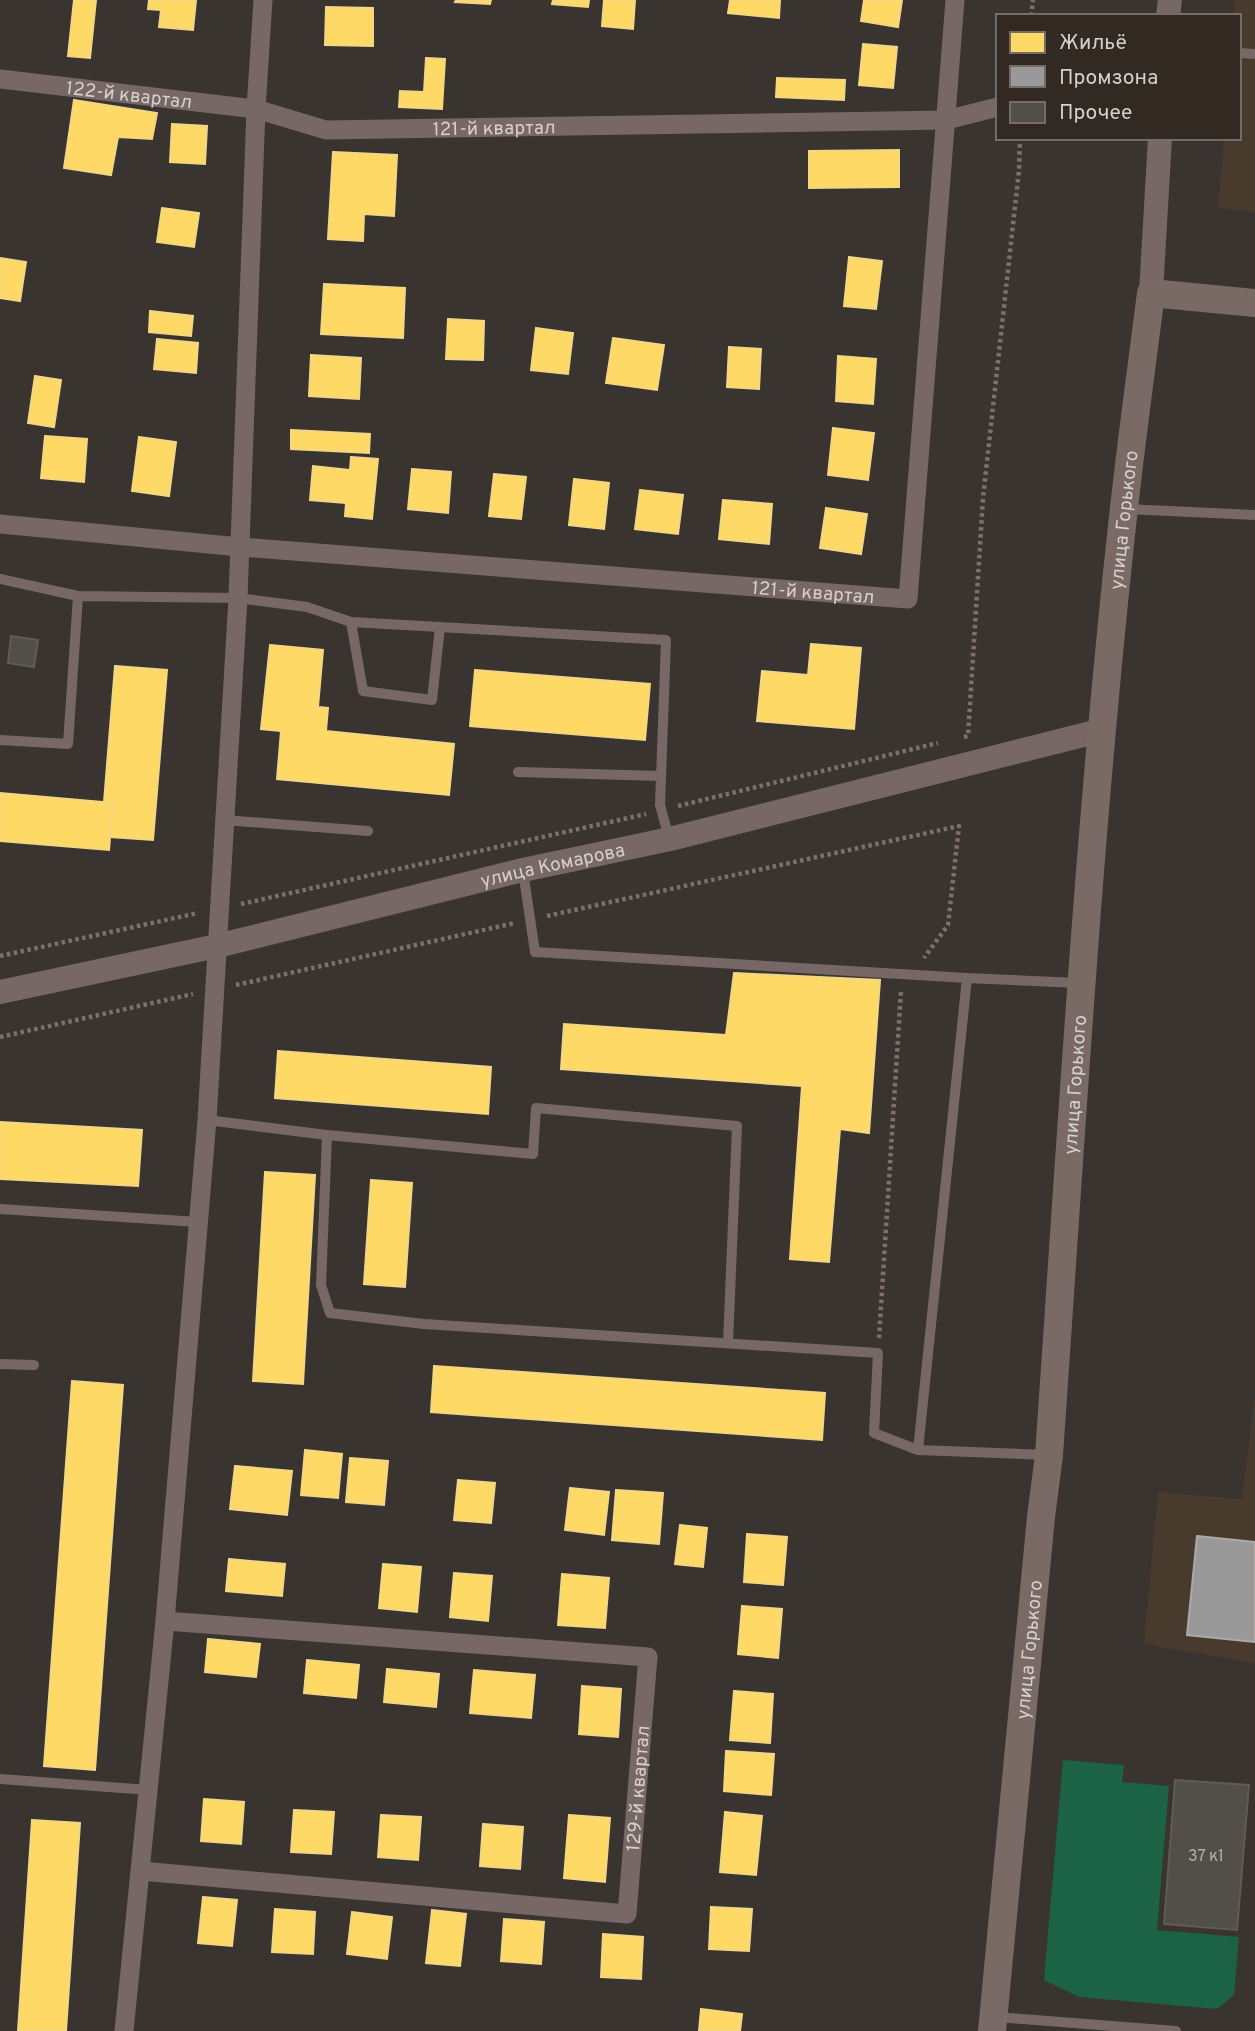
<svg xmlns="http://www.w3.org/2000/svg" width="1255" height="2031" viewBox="0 0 1255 2031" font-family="Overpass,sans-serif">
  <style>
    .built { fill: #483b2e }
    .green { fill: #1c6247 }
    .homes { fill: #ffd966; stroke: #f3d684; stroke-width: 2 }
    .industry { fill: #999; stroke: #abaaa8; stroke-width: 2 }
    .building { fill: #524e4a; stroke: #605b57; stroke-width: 2 }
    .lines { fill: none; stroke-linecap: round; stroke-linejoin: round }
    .path { stroke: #7c706e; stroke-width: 4.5; stroke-dasharray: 3.5 3.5; stroke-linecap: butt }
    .service { stroke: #776766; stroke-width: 10 }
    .minor { stroke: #776766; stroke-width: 19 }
    .tertiary { stroke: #776766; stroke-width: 24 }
    .secondary { stroke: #7a6a66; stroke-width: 28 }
    .labels { text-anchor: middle; stroke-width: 7; stroke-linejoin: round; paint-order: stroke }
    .number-label { font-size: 16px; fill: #b5b0ab }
    .street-label { font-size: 19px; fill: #d6d0cb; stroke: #322a22 }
  </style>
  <rect width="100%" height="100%" fill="#39342f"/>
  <path class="built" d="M 1235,0 L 1255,0 L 1255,212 L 1218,208 L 1224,138 L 1239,138 L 1239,16 L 1233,16 Z
    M 1255,1394 L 1255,1663 L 1144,1644 L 1158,1492 L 1242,1499 Z"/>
  <path class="green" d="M 1063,1760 L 1124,1765 L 1122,1782 L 1169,1786 L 1157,1930 L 1239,1937 L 1234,1995 L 1217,2009 L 1079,1997 L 1044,1980 Z"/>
  <path class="homes" d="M 74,0 L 96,0 L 90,58 L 68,56 Z
    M 149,0 L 196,0 L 193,30 L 159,27 L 161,10 L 148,9 Z
    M 456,0 L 491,0 L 490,4 L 455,2 Z
    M 553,0 L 589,0 L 588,7 L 552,4 Z
    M 604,0 L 635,0 L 633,29 L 602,26 Z
    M 730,0 L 780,0 L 779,18 L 728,13 Z
    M 864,0 L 902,0 L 898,27 L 861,21 Z
    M 326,7 L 373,8 L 373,46 L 325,45 Z
    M 863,44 L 897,47 L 893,88 L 859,85 Z
    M 426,58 L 445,59 L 442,109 L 399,107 L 400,91 L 424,92 Z
    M 777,78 L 845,80 L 844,100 L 776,97 Z
    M 74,100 L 157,113 L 152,139 L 118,137 L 111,175 L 64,168 Z
    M 172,124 L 207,126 L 205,164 L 170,162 Z
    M 899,150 L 899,187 L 809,188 L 809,151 Z
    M 333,152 L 397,155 L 394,216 L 364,214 L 363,241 L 328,239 Z
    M 162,208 L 199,213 L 194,247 L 157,242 Z
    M 849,257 L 882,261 L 876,309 L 844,306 Z
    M 0,258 L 26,262 L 20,301 L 0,298 Z
    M 324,284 L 405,288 L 403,338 L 321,334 Z
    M 150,311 L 193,316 L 191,336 L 149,332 Z
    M 448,319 L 484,321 L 483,360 L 446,359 Z
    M 536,328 L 573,333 L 568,374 L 531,370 Z
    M 613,338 L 664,345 L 657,390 L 606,383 Z
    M 157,339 L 198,343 L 196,373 L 154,369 Z
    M 729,347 L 761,349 L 759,389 L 727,387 Z
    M 311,355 L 361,358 L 359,399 L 309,396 Z
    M 838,356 L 876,359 L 873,404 L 836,401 Z
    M 35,376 L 61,380 L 54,427 L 28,423 Z
    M 833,428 L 874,433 L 868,480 L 828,475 Z
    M 291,430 L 370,434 L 369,453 L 291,449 Z
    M 45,436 L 87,439 L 84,482 L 41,478 Z
    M 139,437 L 176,442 L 169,496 L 132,491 Z
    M 351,457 L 378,459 L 372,519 L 345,516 L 346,503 L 310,500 L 313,466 L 350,470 Z
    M 412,469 L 451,472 L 448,513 L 408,509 Z
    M 494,474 L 526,477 L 521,519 L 489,516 Z
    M 574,479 L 609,483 L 604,529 L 569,525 Z
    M 640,490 L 683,495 L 678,534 L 635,529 Z
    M 723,500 L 772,504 L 769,544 L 719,539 Z
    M 826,508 L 867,514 L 861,554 L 820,548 Z
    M 811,644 L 861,648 L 854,729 L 757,721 L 762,671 L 808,675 Z
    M 270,645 L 323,650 L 318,707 L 328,708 L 326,731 L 454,744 L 449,795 L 277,779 L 281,731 L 261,729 Z
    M 115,666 L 167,670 L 153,840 L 110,837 L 113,803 L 104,802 Z
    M 475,670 L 650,684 L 645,740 L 470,726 Z
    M 0,793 L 113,803 L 109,850 L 0,841 Z
    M 734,973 L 880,980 L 869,1133 L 840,1129 L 829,1262 L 790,1259 L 802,1086 L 561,1069 L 564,1024 L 726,1035 Z
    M 278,1051 L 491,1067 L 488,1114 L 275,1098 Z
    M 0,1122 L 142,1130 L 138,1186 L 0,1179 Z
    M 265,1172 L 315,1175 L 303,1384 L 253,1381 Z
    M 371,1180 L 412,1183 L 405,1287 L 364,1284 Z
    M 434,1366 L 825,1393 L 822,1440 L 431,1412 Z
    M 72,1381 L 123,1385 L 95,1770 L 44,1766 Z
    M 305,1450 L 342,1454 L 338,1498 L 301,1495 Z
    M 350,1458 L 388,1461 L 384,1505 L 346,1502 Z
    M 235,1466 L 292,1471 L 287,1515 L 230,1509 Z
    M 458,1480 L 495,1483 L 491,1523 L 454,1520 Z
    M 570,1488 L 609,1492 L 604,1535 L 565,1530 Z
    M 616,1490 L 663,1493 L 659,1544 L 612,1540 Z
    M 680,1525 L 707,1528 L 703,1567 L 675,1564 Z
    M 747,1534 L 787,1537 L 783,1585 L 744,1582 Z
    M 229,1559 L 285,1564 L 282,1596 L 226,1591 Z
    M 383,1564 L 421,1567 L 417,1612 L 379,1608 Z
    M 454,1573 L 492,1576 L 488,1621 L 450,1617 Z
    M 562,1574 L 609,1578 L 605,1628 L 558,1625 Z
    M 742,1606 L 782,1609 L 778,1658 L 738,1654 Z
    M 208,1639 L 260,1644 L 256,1677 L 205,1672 Z
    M 307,1660 L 359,1665 L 356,1698 L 304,1693 Z
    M 387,1669 L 439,1674 L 436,1707 L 384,1702 Z
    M 474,1670 L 535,1675 L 531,1718 L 470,1713 Z
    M 582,1686 L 621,1689 L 618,1737 L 579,1734 Z
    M 734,1691 L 773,1694 L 770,1743 L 730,1740 Z
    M 726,1751 L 774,1754 L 771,1795 L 724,1791 Z
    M 204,1799 L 244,1802 L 241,1844 L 201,1841 Z
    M 294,1810 L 334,1812 L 331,1854 L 291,1852 Z
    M 725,1812 L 762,1816 L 756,1875 L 720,1872 Z
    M 381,1815 L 421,1817 L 418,1860 L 378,1857 Z
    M 569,1815 L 610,1818 L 605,1882 L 564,1878 Z
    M 32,1820 L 80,1823 L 66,2031 L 18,2031 Z
    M 483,1824 L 523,1827 L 520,1869 L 480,1866 Z
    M 203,1897 L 237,1900 L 232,1946 L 198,1943 Z
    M 711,1907 L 752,1909 L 749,1951 L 709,1949 Z
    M 275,1909 L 315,1912 L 313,1954 L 272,1952 Z
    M 432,1910 L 466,1914 L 460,1966 L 426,1963 Z
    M 352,1912 L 392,1917 L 387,1959 L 347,1954 Z
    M 504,1919 L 544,1922 L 541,1964 L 501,1961 Z
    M 603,1934 L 643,1937 L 641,1979 L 601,1977 Z
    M 701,2009 L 742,2014 L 740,2031 L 699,2031 Z"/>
  <path class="industry" d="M 1197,1536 L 1255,1542 L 1255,1642 L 1187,1635 Z"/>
  <path class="building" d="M 11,636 L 38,640 L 34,667 L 8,663 Z
    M 1175,1780 L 1249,1785 L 1237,1930 L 1164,1924 Z"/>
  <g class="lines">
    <path class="path" d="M 1031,16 L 1033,0
      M 964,737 L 968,736 L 983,498 L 1019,170 L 1020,138
      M 678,806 L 938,743
      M 241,904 L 646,814
      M 547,916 L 959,826 L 948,925 L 924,958
      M 0,956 L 198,913
      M 236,985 L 515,923
      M 0,1037 L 193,994
      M 879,1338 L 901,991"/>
    <path class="service" d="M 1239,53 L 1255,54
      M 1126,509 L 1255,515
      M 0,579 L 78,596
      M 351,622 L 363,691 L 432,700 L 440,627
      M 0,740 L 68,744 L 78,596 L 238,598 L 307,607 L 351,622 L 666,640 L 660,805 L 669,838
      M 518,772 L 661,776
      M 224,820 L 368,831
      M 523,871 L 535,952 L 967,978 L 1078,983
      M 207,1120 L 327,1135 L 321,1285 L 330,1313 L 424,1324 L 878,1353 L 874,1433 L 918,1450 L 1048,1455
      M 327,1135 L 533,1154 L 536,1108 L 737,1126 L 728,1343
      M 0,1209 L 198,1222
      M 0,1364 L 34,1365
      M 918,1450 L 967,978
      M 0,1779 L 149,1790
      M 997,2017 L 1176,2031"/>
    <g class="minor">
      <path id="s1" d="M 0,79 L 256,109 L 326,130 L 946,120 L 998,107"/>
      <path id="s2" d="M 0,524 L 240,547 L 908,599 L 955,0"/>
      <path id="s3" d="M 141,1871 L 627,1914 L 648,1657 L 165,1621"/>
      <path d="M 124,2031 L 165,1621 L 207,1120 L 238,598 L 256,109 L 263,0"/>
    </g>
    <g class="tertiary">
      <path d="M 1168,16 L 1170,0"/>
      <path d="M 1151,293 L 1160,138"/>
      <path id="s4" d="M 0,992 L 217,946 L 523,870 L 670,839 L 1103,730"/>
    </g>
    <path class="secondary" id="s5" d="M 992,2031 L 1041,1517 L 1049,1455 C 1071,1140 1089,823 1124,508 C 1132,436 1142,364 1151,293 L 1255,303"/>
  </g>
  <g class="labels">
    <g class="number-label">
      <text x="1206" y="1861">37 к1</text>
    </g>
    <g class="street-label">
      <text dy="7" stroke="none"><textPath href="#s1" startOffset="130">122-й квартал</textPath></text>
      <text dy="7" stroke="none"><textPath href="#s1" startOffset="499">121-й квартал</textPath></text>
      <text dy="7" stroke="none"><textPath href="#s5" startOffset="1517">улица Горького</textPath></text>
      <text dy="7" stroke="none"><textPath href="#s2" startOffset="816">121-й квартал</textPath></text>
      <text dy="7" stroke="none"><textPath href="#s4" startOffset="567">улица Комарова</textPath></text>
      <text dy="7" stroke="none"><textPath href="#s5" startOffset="950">улица Горького</textPath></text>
      <text dy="7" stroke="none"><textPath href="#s5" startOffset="383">улица Горького</textPath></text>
      <text dy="7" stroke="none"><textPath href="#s3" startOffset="614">129-й квартал</textPath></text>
    </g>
  </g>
  <rect x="996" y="14" width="245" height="126" fill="#322a22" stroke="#746c66" stroke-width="2"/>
  <rect x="1010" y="32" width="35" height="21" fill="#ffd966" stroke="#746c66" stroke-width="2"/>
  <text x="1059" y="49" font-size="21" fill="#d6d0cb">Жильё</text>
  <rect x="1010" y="66" width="35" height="21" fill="#999999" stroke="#746c66" stroke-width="2"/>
  <text x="1059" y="84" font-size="21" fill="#d6d0cb">Промзона</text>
  <rect x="1010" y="102" width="35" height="21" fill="#524e4a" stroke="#746c66" stroke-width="2"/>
  <text x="1059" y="119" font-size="21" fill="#d6d0cb">Прочее</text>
</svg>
